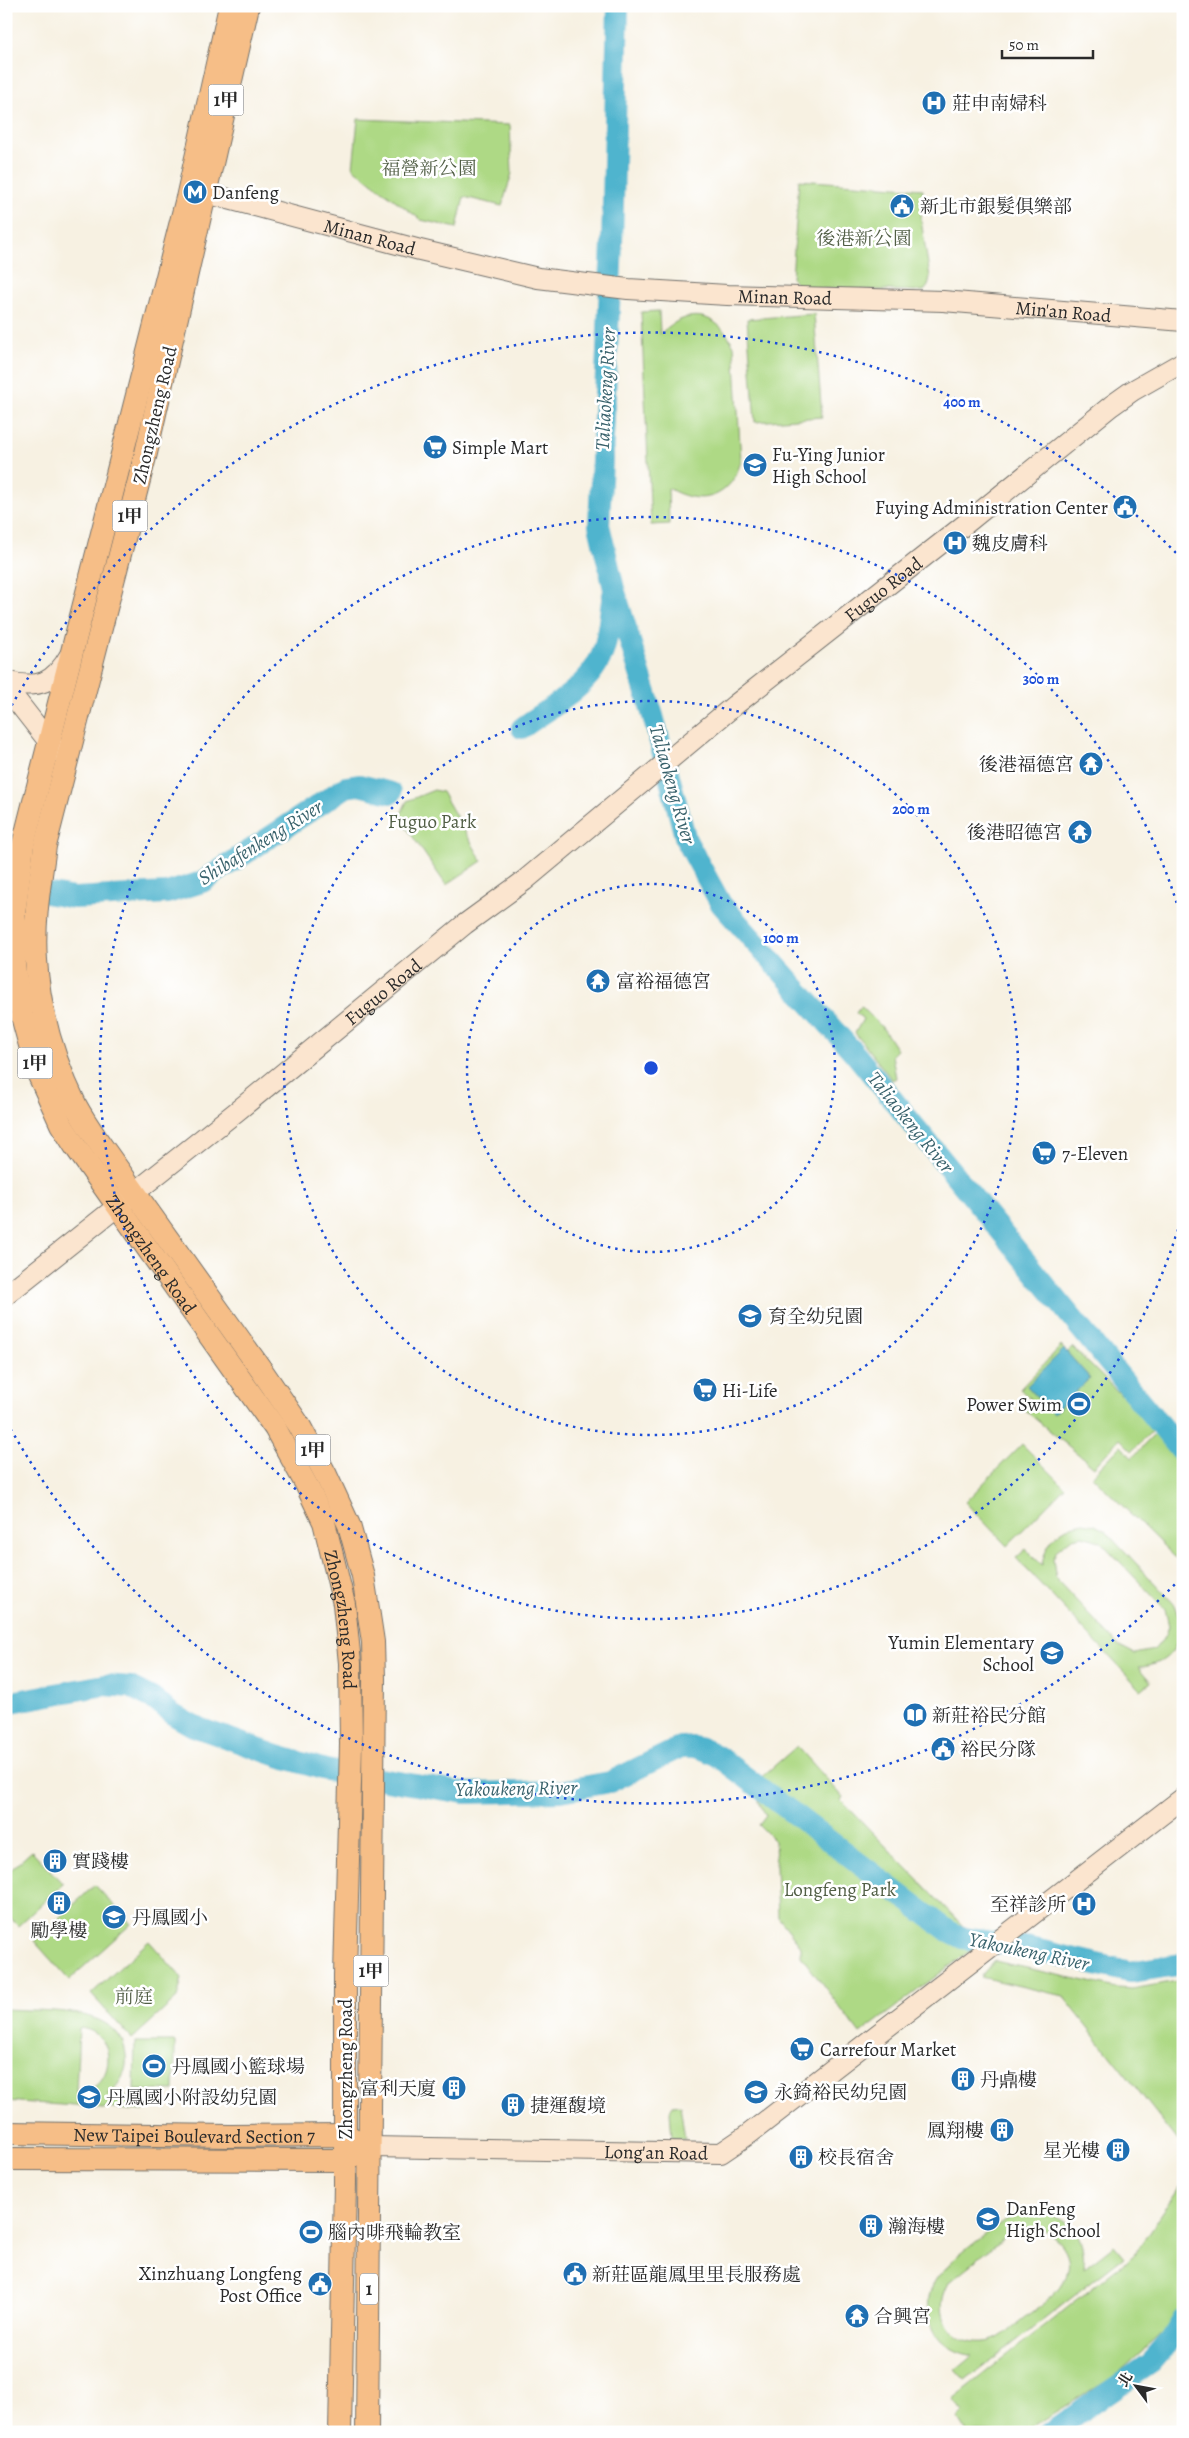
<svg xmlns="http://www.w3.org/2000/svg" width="1189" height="2438" viewBox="0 0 1189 2438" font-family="Alegreya,'Noto Serif TC',serif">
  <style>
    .green { fill: #aed985; stroke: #6c8258; fill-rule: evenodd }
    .water { fill: #4fb4ce; stroke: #3d707c }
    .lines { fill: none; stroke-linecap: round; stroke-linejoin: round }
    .river { stroke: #4fb4ce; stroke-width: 22 }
    .secondary-casing { stroke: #72706b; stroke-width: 22 }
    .primary-casing { stroke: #72706b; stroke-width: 24 }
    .secondary { stroke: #fbe5cf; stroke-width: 20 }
    .primary { stroke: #f6be87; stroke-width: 22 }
    .ring { fill: none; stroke: #1d4ed8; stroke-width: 2.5; stroke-dasharray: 2.5 5 }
    .labels { text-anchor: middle; stroke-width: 5; stroke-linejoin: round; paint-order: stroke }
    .shield { fill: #fff; stroke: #6b6b6b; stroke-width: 1 }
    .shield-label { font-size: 18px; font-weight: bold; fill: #2b2b2b }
    .poi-label { font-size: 19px; fill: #2b2b2b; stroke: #fff; text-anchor: start }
    .park-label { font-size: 19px; fill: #525f46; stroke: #fff }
    .street-label { font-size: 19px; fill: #2b2b2b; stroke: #fff }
    .water-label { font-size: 20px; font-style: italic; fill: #39626c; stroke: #fff }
    .centre { fill: #1d4ed8; stroke: #fff; stroke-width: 2.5 }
    .ring-label { font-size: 15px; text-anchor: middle; font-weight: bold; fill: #1d4ed8; stroke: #fff; stroke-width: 5; stroke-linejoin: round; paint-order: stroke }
  </style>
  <rect width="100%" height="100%" fill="#fff"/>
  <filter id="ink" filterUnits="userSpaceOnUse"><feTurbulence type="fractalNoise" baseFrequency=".02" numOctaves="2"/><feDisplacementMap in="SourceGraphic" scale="10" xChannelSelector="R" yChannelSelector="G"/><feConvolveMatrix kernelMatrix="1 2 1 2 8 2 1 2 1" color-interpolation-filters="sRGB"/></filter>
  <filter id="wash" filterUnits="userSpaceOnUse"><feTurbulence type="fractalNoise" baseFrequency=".0096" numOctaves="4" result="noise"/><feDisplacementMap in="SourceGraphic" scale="20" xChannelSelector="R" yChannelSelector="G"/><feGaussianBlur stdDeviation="1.12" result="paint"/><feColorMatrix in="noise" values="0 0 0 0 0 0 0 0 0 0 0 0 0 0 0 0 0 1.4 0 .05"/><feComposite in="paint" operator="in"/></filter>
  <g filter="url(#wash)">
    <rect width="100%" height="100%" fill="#f7f1e2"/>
    <path class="green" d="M 358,119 L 510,125 L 512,173 L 502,206 L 464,197 L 457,228 L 421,220 L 353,168 Z
      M 799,180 L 923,189 L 921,220 L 930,277 L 928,286 L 924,291 L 801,288 L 792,279 Z
      M 659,311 L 660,334 C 688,307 716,311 734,346 L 741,461 C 731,499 700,507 668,488 L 669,524 L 651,525 L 641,312 Z
      M 814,314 L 822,417 L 755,422 L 747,319 Z
      M 434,790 L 442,792 L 482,861 L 446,885 L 402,821 L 401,814 L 407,801 Z
      M 861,1006 L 882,1027 L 897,1050 L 892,1055 L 896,1078 L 892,1080 L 855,1033 L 863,1019 L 856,1013 Z
      M 1061,1346 L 1067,1352 L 1072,1347 L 1155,1428 L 1132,1451 L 1120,1439 L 1094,1467 L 1022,1408 L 1031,1400 L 1020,1389 Z
      M 1155,1434 L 1183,1468 L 1183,1565 L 1092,1476 L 1121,1446 L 1132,1458 Z
      M 1022,1444 L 1065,1487 L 1007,1546 L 965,1502 Z
      M 1083,1523 L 1095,1525 L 1106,1531 L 1175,1605 C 1189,1635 1173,1667 1138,1667 L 1151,1682 L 1141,1690 L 1016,1558 L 1026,1549 L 1042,1565 C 1046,1542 1059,1527 1083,1523 ZM 1082,1536 L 1100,1541 L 1165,1609 L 1169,1626 L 1166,1635 L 1154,1650 L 1135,1654 L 1118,1645 L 1056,1579 L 1053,1559 L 1057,1550 L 1072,1538 Z
      M 797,1746 L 843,1797 L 841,1800 L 964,1927 L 954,1927 L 909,1893 L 901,1904 L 950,1940 L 972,1949 L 860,2034 L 804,1960 L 801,1956 L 801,1946 L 778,1917 L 775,1841 L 759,1825 L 766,1816 L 759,1802 L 757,1781 Z
      M 32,1851 L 63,1884 L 18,1926 L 6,1913 L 6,1874 Z
      M 95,1885 L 131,1924 L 69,1980 L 34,1941 Z
      M 149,1941 L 182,1978 L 177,1998 L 132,2039 L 91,1994 Z
      M 995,1961 L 1117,1988 L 1132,1989 L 1183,1980 L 1183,2147 L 1063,1996 L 981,1977 Z
      M 6,2009 C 43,2012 121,2004 126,2055 C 128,2072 120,2084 108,2095 L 145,2097 L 144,2111 L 6,2101 ZM 79,2028 C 120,2031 116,2092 76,2092 Z
      M 135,2042 L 175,2042 L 174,2091 L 134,2090 Z
      M 680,2105 L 685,2138 L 672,2138 L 670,2111 L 673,2106 Z
      M 1183,2183 L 1183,2307 L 1172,2325 L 1115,2376 L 1035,2425 L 1028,2432 L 967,2432 L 958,2418 L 964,2412 L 952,2399 L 1134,2255 Z
      M 1039,2211 C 1070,2219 1087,2236 1083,2269 L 1114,2245 L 1124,2257 L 965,2381 L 955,2370 L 972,2356 C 965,2354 957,2352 951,2348 C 927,2335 923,2302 935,2280 C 943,2265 991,2230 1006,2220 C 1016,2214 1027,2212 1039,2211 ZM 1034,2227 C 1058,2233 1078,2255 1064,2281 C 1056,2296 1038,2307 1025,2317 C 1014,2325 1003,2338 990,2341 C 974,2345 955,2339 947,2324 C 939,2309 942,2295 950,2281 L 1010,2233 Z"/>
    <path class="water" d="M 1064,1349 L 1090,1378 L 1053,1414 L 1027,1386 Z"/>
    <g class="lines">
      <path class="river" d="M 618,6 L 612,243 L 599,525 L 614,589 L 653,716 L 686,840 L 721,904 L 856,1055 L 1183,1453
        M 522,728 C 552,706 596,684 605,645 C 609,629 610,611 613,595
        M 6,886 L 74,898 L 167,893 L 202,882 L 346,787 L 359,785 L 391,793
        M 6,1703 L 105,1685 L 130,1687 L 152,1698 L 172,1714 L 193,1726 L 278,1756 L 326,1770 L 464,1793 L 561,1791 L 610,1782 L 681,1747 C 696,1746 706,1749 719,1757 L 947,1930 L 963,1938 L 1030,1948 L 1130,1972 L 1183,1964
        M 1051,2432 L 1151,2363 L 1171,2340 L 1183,2320"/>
    </g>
  </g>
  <g filter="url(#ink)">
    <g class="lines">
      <defs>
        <g id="secondary">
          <path id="s1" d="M 191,189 L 420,250 L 538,278 L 628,289 L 727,295 L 943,301 L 1183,321"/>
          <path d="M 6,681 C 38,690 54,683 70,655"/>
          <path d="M 6,687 L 56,751"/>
          <path id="s2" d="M 6,1295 L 236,1112 L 465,924 L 524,881 L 735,705 L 958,530 L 1111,406 L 1132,391 L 1183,362"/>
          <path id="s3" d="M 371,2147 L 721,2153 L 749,2134 L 1183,1798"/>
        </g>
        <g id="primary">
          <path id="s4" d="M 230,6 L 187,198 L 23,845 L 14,914 L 14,966 L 22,1016 L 37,1071 L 61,1124 L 75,1146 L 275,1428 L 306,1484 L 324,1522 L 344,1604 L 350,1663 L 351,1744 L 345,1975 L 345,2183 L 340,2432"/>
          <path d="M 248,6 L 146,453 L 45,846 C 40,883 33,922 36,960 C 39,1010 54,1061 76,1106 C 83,1119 92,1132 100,1144 L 260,1368 L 299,1425 L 326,1475 L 349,1525 L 363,1576 L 373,1642 L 374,1678 L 367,2432"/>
          <path id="s5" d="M 6,2133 L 230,2136 L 345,2135 L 358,2141"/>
          <path d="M 6,2159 L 345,2160 L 359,2153"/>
        </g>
      </defs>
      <use href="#secondary" class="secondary-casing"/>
      <use href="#primary" class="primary-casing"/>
      <use href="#secondary" class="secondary"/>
      <use href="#primary" class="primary"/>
    </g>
  </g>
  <g class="ring">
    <circle cx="651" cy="1068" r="184"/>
    <circle cx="651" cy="1068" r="367"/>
    <path d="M1182 1215A551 551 0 1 1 1182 921"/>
    <path d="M1180 1579A735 735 0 0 1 8 1424M8 712A735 735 0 0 1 1180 557"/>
  </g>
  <defs>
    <symbol id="hospital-disc" viewBox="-11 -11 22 22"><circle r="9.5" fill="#1f6fb2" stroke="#fff"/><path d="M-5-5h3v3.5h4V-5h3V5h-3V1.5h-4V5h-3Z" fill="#fff"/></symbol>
    <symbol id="metro-disc" viewBox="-11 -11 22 22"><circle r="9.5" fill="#1f6fb2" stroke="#fff"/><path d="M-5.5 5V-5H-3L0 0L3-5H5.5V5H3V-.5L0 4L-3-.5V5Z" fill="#fff"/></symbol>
    <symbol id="civic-disc" viewBox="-11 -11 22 22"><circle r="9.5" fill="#1f6fb2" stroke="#fff"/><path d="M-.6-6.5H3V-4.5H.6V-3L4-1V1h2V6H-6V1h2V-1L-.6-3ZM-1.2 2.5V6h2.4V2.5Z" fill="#fff"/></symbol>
    <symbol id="supermarket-disc" viewBox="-11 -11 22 22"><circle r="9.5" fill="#1f6fb2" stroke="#fff"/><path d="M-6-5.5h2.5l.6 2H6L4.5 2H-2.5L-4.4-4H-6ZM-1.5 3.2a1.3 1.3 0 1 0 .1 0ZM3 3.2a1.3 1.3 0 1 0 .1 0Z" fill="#fff"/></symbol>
    <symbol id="school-disc" viewBox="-11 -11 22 22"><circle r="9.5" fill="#1f6fb2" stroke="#fff"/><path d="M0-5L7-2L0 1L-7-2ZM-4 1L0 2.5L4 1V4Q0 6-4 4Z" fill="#fff"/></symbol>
    <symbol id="temple-disc" viewBox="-11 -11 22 22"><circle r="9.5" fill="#1f6fb2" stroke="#fff"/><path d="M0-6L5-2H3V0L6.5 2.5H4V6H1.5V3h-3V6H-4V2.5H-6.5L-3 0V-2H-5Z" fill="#fff"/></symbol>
    <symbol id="stadium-disc" viewBox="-11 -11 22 22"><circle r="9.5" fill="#1f6fb2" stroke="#fff"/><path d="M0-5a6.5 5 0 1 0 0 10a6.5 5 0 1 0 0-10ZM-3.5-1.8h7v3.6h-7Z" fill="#fff"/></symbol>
    <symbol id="library-disc" viewBox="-11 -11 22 22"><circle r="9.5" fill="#1f6fb2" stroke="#fff"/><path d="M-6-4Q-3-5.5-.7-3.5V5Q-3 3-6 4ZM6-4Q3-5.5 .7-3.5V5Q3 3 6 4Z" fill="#fff"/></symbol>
    <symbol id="building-disc" viewBox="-11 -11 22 22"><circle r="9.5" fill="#1f6fb2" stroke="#fff"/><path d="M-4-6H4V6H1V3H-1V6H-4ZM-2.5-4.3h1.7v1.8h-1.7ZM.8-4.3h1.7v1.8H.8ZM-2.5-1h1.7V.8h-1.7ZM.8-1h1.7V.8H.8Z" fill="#fff"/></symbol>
    <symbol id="university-disc" viewBox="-11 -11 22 22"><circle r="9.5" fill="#1f6fb2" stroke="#fff"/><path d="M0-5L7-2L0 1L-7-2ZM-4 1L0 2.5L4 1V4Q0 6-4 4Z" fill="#fff"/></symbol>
  </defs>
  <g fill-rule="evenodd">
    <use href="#hospital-disc" x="920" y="89" width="28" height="28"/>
    <use href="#metro-disc" x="181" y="178" width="28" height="28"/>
    <use href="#civic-disc" x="888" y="192" width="28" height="28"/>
    <use href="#supermarket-disc" x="421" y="433" width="28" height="28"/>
    <use href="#school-disc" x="741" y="451" width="28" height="28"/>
    <use href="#civic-disc" x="1111" y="493" width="28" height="28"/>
    <use href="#hospital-disc" x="941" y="529" width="28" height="28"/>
    <use href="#temple-disc" x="1077" y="750" width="28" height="28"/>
    <use href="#temple-disc" x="1066" y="818" width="28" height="28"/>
    <use href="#temple-disc" x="584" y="967" width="28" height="28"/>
    <use href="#supermarket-disc" x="1030" y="1139" width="28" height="28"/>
    <use href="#school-disc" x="736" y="1302" width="28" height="28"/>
    <use href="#supermarket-disc" x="691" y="1376" width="28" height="28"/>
    <use href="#stadium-disc" x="1065" y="1390" width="28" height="28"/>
    <use href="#school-disc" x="1038" y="1639" width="28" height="28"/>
    <use href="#library-disc" x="901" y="1701" width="28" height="28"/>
    <use href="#civic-disc" x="929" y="1735" width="28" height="28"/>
    <use href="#building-disc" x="41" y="1847" width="28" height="28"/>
    <use href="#building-disc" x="45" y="1889" width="28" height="28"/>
    <use href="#hospital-disc" x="1070" y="1890" width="28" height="28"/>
    <use href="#school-disc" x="100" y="1903" width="28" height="28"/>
    <use href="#supermarket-disc" x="788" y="2035" width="28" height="28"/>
    <use href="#stadium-disc" x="140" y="2052" width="28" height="28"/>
    <use href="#building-disc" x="949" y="2065" width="28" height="28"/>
    <use href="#building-disc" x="440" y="2074" width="28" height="28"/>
    <use href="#school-disc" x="742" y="2078" width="28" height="28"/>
    <use href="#university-disc" x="75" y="2083" width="28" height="28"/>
    <use href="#building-disc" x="499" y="2091" width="28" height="28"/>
    <use href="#building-disc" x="988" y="2116" width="28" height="28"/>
    <use href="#building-disc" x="1104" y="2136" width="28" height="28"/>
    <use href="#building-disc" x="787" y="2143" width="28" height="28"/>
    <use href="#school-disc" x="974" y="2205" width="28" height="28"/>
    <use href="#building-disc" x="857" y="2212" width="28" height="28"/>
    <use href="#stadium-disc" x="297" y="2218" width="28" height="28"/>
    <use href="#civic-disc" x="561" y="2260" width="28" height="28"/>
    <use href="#civic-disc" x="306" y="2270" width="28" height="28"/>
    <use href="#temple-disc" x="843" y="2302" width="28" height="28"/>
  </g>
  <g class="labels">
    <g class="shield">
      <rect x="208.5" y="84.5" width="35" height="31" rx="4"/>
      <rect x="112.5" y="500.5" width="35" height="31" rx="4"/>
      <rect x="17.5" y="1047.5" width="35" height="31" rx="4"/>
      <rect x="295.5" y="1434.5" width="35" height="31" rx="4"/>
      <rect x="353.5" y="1955.5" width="35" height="31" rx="4"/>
      <rect x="360" y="2273.5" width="18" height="31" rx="4"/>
    </g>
    <g class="shield-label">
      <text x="226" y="106">1甲</text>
      <text x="130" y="522">1甲</text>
      <text x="35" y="1069">1甲</text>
      <text x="313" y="1456">1甲</text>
      <text x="371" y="1977">1甲</text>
      <text x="369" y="2295">1</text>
    </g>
    <g class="poi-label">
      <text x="952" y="110">莊申南婦科</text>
      <text x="212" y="199">Danfeng</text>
      <text x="920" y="213">新北市銀髮俱樂部</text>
      <text x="452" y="454">Simple Mart</text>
      <text x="772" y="461">Fu-Ying Junior<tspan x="772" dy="22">High School</tspan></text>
      <text x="1108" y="514" text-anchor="end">Fuying Administration Center</text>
      <text x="972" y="550">魏皮膚科</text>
      <text x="1074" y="771" text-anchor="end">後港福德宮</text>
      <text x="1062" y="839" text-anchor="end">後港昭德宮</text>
      <text x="616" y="988">富裕福德宮</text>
      <text x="1062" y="1160">7-Eleven</text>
      <text x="768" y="1323">育全幼兒園</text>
      <text x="722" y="1397">Hi-Life</text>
      <text x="1062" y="1411" text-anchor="end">Power Swim</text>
      <text x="1034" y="1649" text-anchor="end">Yumin Elementary<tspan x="1034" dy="22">School</tspan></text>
      <text x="932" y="1722">新莊裕民分館</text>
      <text x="960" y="1756">裕民分隊</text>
      <text x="72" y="1868">實踐樓</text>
      <text x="1066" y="1911" text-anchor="end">至祥診所</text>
      <text x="132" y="1924">丹鳳國小</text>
      <text x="59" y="1937" text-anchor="middle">勵學樓</text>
      <text x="820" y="2056">Carrefour Market</text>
      <text x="172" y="2073">丹鳳國小籃球場</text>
      <text x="980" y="2086">丹鼑樓</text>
      <text x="436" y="2095" text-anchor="end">富利天廈</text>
      <text x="774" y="2099">永錡裕民幼兒園</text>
      <text x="106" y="2104">丹鳳國小附設幼兒園</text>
      <text x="530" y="2112">捷運馥境</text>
      <text x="984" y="2137" text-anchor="end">鳳翔樓</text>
      <text x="1100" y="2157" text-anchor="end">星光樓</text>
      <text x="818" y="2164">校長宿舍</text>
      <text x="1006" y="2215">DanFeng<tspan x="1006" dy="22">High School</tspan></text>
      <text x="888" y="2233">瀚海樓</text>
      <text x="328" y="2239">腦內啡飛輪教室</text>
      <text x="302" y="2280" text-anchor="end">Xinzhuang Longfeng<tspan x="302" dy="22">Post Office</tspan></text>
      <text x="592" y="2281">新莊區龍鳳里里長服務處</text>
      <text x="874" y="2323">合興宮</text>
    </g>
    <g class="park-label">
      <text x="429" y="175">福營新公園</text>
      <text x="864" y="245">後港新公園</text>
      <text x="432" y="828">Fuguo Park</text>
      <text x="840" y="1896">Longfeng Park</text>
      <text x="134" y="2003">前庭</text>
    </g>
    <g class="street-label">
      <text dy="7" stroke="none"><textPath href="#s1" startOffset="185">Minan Road</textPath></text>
      <text dy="7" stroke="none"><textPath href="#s1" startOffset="606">Minan Road</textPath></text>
      <text dy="7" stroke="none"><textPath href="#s1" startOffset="885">Min'an Road</textPath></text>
      <text transform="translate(154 415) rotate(-77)" y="7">Zhongzheng Road</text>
      <text dy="7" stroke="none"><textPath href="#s2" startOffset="1126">Fuguo Road</textPath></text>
      <text dy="7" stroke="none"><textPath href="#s2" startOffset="484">Fuguo Road</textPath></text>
      <text dy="7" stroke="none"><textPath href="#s4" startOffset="1310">Zhongzheng Road</textPath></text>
      <text dy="7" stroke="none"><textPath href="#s4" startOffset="1729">Zhongzheng Road</textPath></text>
      <text transform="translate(345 2069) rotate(-90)" y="7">Zhongzheng Road</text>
      <text dy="7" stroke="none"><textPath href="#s5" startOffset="188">New Taipei Boulevard Section 7</textPath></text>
      <text dy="7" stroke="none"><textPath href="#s3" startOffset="285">Long'an Road</textPath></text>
    </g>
    <g class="water-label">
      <text transform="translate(605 389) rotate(-87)" y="7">Taliaokeng River</text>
      <text transform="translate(673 784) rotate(74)" y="7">Taliaokeng River</text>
      <text transform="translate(260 842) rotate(-32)" y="7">Shibafenkeng River</text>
      <text transform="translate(911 1122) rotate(51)" y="7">Taliaokeng River</text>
      <text transform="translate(516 1788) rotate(-1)" y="7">Yakoukeng River</text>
      <text transform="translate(1029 1951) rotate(12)" y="7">Yakoukeng River</text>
    </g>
  </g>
  <circle cx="651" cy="1068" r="8" class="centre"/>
  <g class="ring-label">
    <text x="962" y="407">400 m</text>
    <text x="1041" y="684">300 m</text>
    <text x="911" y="814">200 m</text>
    <text x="781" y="943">100 m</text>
  </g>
  <rect width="1189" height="2438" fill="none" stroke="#fff" stroke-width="25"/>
  <g transform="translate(1136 2386) rotate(302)" stroke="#ffffff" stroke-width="4" paint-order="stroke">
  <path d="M0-4L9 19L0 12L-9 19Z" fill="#2b2b2b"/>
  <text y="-8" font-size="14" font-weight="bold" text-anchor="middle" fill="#2b2b2b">北</text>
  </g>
  <path d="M1002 50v8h91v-8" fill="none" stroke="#2b2b2b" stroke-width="2.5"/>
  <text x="1009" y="50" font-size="15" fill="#2b2b2b" stroke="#ffffff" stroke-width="4" paint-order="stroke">50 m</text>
</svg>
